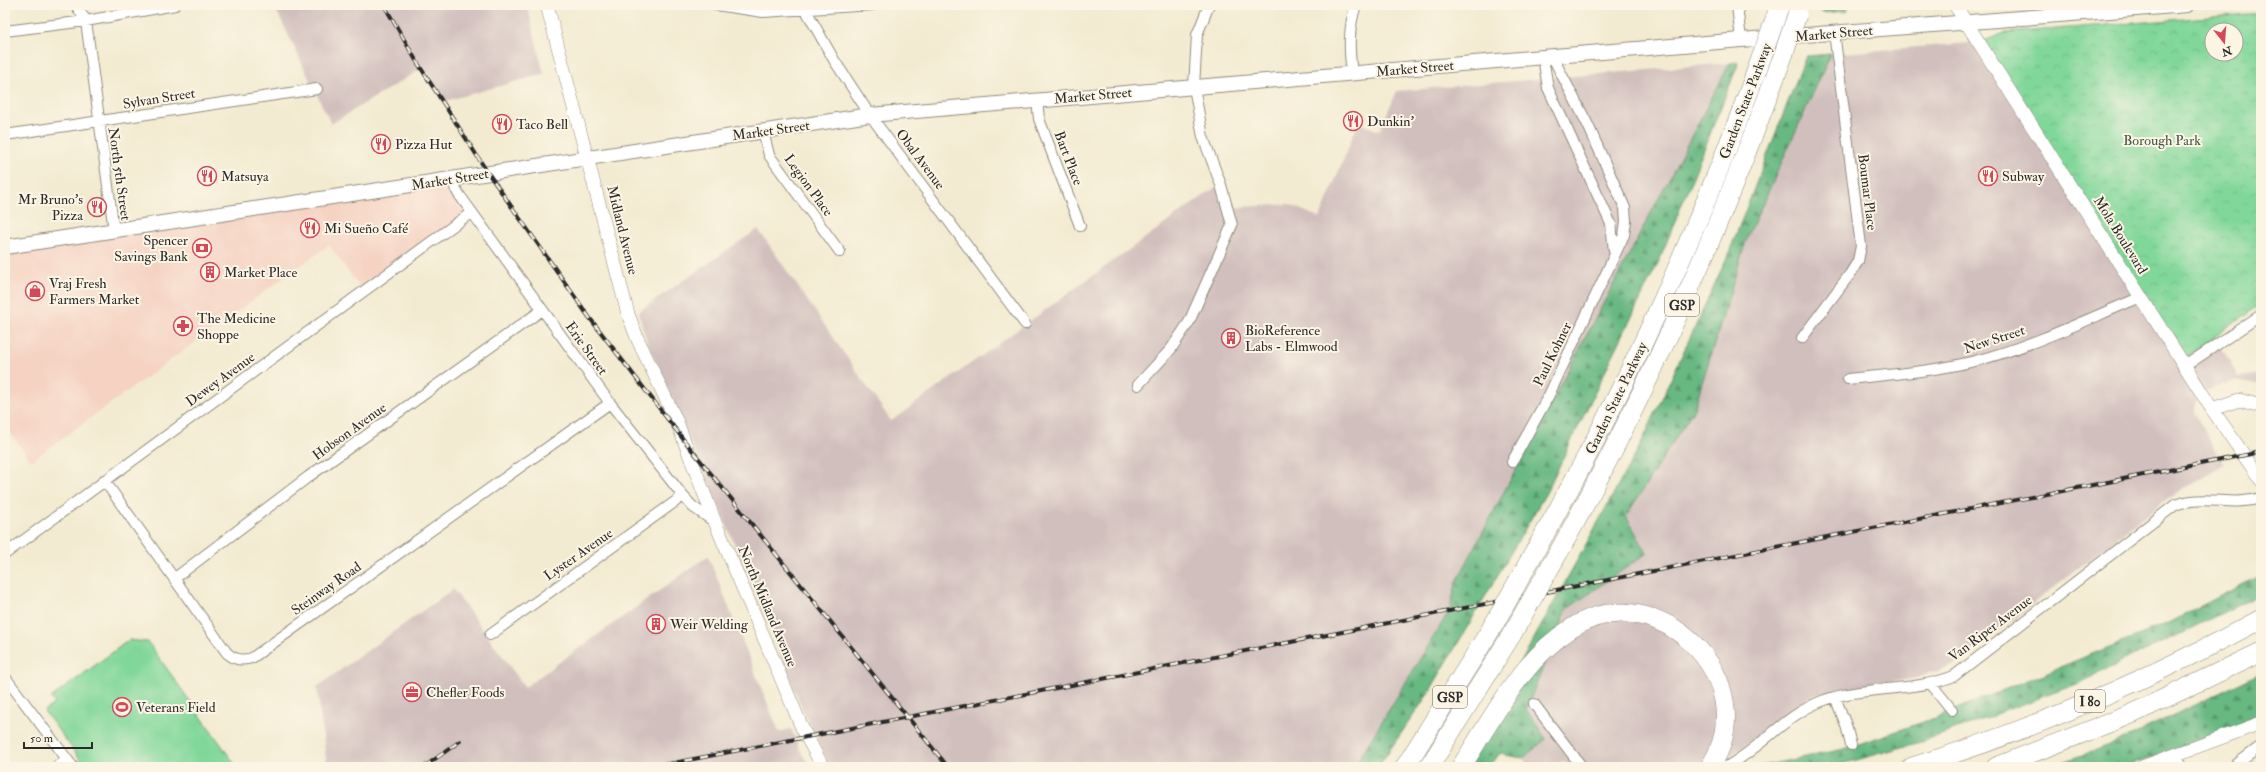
<svg xmlns="http://www.w3.org/2000/svg" width="2266" height="772" viewBox="0 0 2266 772" font-family="'IM FELL Double Pica',serif">
  <style>
    .built { fill: #f5d2c2 }
    .industrial { fill: #d1bfbd }
    .green { fill: #81d79a; stroke: #568162 }
    .forest { fill: url(#forest-firs); stroke: #4a7256 }
    .park { fill: url(#park-crowns); stroke: #568162; fill-rule: evenodd }
    .lines { fill: none; stroke-linecap: round; stroke-linejoin: round }
    .minor-casing { stroke: #8f8b7e; stroke-width: 12 }
    .tertiary-casing { stroke: #8f8b7e; stroke-width: 14 }
    .secondary-casing { stroke: #8f8b7e; stroke-width: 16 }
    .motorway-casing { stroke: #8f8b7e; stroke-width: 20 }
    .minor { stroke: #fff; stroke-width: 10 }
    .tertiary { stroke: #fff; stroke-width: 13 }
    .secondary { stroke: #fff; stroke-width: 14 }
    .motorway { stroke: #fff; stroke-width: 19 }
    .rail-casing { stroke: #2b2b2b; stroke-width: 4 }
    .rail { stroke: #fcf5e5; stroke-width: 2.5; stroke-dasharray: 8; stroke-linecap: butt }
    .motorway-bridge-casing { stroke: #8f8b7e; stroke-width: 20; stroke-linecap: butt }
    .motorway-bridge { stroke: #fff; stroke-width: 19 }
    .labels { text-anchor: middle; stroke-width: 4; stroke-linejoin: round; paint-order: stroke }
    .shield { fill: #fcf5e5; stroke: #6a6863; stroke-width: 1 }
    .shield-label { font-size: 13px; font-weight: bold; fill: #2b2b2b }
    .street-label { font-size: 14px; fill: #2b2b2b; stroke: #fcf5e5 }
    .poi-label { font-size: 14px; fill: #2b2b2b; stroke: #fcf5e5; text-anchor: start }
    .park-label { font-size: 14px; fill: #405647; stroke: #fcf5e5 }
  </style>
  <defs>
    <pattern id="forest-firs" width="22" height="20" patternUnits="userSpaceOnUse"><rect width="22" height="20" fill="#68b882"/><path d="M5 1l3.5 6h-7zM16 11l3.5 6h-7z" fill="#56966b"/></pattern>
    <pattern id="park-crowns" width="20" height="18" patternUnits="userSpaceOnUse"><rect width="20" height="18" fill="#81d79a"/><path d="M2 6a3 3 0 1 1 6 0M12 15a3 3 0 1 1 6 0" fill="none" stroke="#70b985"/></pattern>
  </defs>
  <rect width="100%" height="100%" fill="#fcf5e5"/>
  <filter id="ink" filterUnits="userSpaceOnUse"><feTurbulence type="fractalNoise" baseFrequency=".025" numOctaves="2"/><feDisplacementMap in="SourceGraphic" scale="8" xChannelSelector="R" yChannelSelector="G"/><feConvolveMatrix kernelMatrix="1 2 1 2 8 2 1 2 1" color-interpolation-filters="sRGB"/></filter>
  <filter id="wash" filterUnits="userSpaceOnUse"><feTurbulence type="fractalNoise" baseFrequency=".012" numOctaves="4" result="noise"/><feDisplacementMap in="SourceGraphic" scale="16" xChannelSelector="R" yChannelSelector="G"/><feGaussianBlur stdDeviation="0.9" result="paint"/><feColorMatrix in="noise" values="0 0 0 0 0 0 0 0 0 0 0 0 0 0 0 0 0 1.4 0 .05"/><feComposite in="paint" operator="in"/></filter>
  <g filter="url(#wash)">
    <rect width="100%" height="100%" fill="#f3ebd1"/>
    <path class="built" d="M 450,183 L 469,212 L 361,289 L 329,245 L 31,461 L 5,426 L 5,251 Z"/>
    <path class="industrial" d="M 274,5 L 527,5 L 544,74 L 445,101 L 424,67 L 331,124 Z
      M 1981,42 L 2182,359 L 2216,337 L 2238,377 L 2261,374 L 2261,385 L 2236,380 L 2199,393 L 2194,413 L 2224,464 L 2167,499 L 1952,666 L 1916,678 L 1810,696 L 1722,763 L 1697,767 L 1569,767 L 1563,761 L 1553,767 L 1530,767 L 1523,758 L 1546,739 L 1526,709 L 1567,609 L 1647,553 L 1626,516 L 1694,409 L 1747,238 L 1831,54 Z
      M 1730,63 L 1456,583 L 1450,610 L 1354,767 L 832,767 L 826,759 L 808,722 L 720,509 L 647,342 L 638,312 L 758,229 L 891,421 L 1216,187 L 1226,208 L 1289,204 L 1320,218 L 1358,123 L 1379,131 L 1397,91 Z
      M 708,556 L 779,732 L 791,729 L 801,752 L 810,767 L 327,767 L 317,687 L 453,589 L 525,687 Z"/>
    <path class="green" d="M 129,640 L 147,642 L 150,645 L 237,767 L 86,767 L 44,711 L 55,703 L 51,698 Z"/>
    <path class="forest" d="M 1824,5 L 1849,5 L 1847,11 L 1822,13 Z
      M 1831,54 L 1747,238 L 1694,409 L 1626,516 L 1647,553 L 1567,609 L 1526,709 L 1546,739 L 1523,758 L 1499,754 L 1490,767 L 1452,767 L 1520,664 L 1641,444 L 1728,255 L 1806,56 Z
      M 1739,62 L 1660,259 L 1546,493 L 1428,694 L 1378,767 L 1354,767 L 1450,610 L 1456,583 L 1730,63 Z
      M 2261,575 L 2261,594 L 2077,684 L 1924,741 L 1832,767 L 1757,767 L 1844,749 L 1932,719 L 2166,624 Z
      M 2261,673 L 2261,719 L 2126,767 L 2050,767 L 2115,743 Z"/>
    <path class="park" d="M 2261,13 L 2261,304 L 2182,360 L 1981,42 L 2005,33 ZM 2212,30 L 2236,30 L 2236,54 L 2212,54 Z"/>
  </g>
  <g filter="url(#ink)">
    <g class="lines">
      <defs>
        <path id="minor" d="M 76,5 L 86,21 L 114,231
          M 716,5 L 763,12 L 872,5
          M 803,5 L 834,60 L 870,115 L 1025,324
          M 1737,5 L 1741,40
          M 5,31 L 86,21 L 175,5
          M 1543,57 L 1548,88 L 1611,224 L 1614,251
          M 1352,74 C 1349,50 1348,28 1356,5
          M 1037,100 L 1039,119 L 1080,226
          M 763,131 L 769,155 L 840,252
          M 5,135 L 317,89
          M 451,179 L 458,193 L 610,403 L 683,496 L 693,507 L 715,522
          M 1802,338 L 1850,274 L 1858,261 L 1861,246 L 1834,32
          M 2185,366 L 2261,315
          M 1848,379 C 1894,374 1941,371 1986,358 C 2039,343 2090,318 2141,297
          M 1138,385 L 1171,349 L 1189,322 L 1232,225 L 1221,185 L 1203,137 L 1194,87 L 1197,35 L 1209,5
          M 1512,462 L 1549,395 L 1624,235 L 1626,221 L 1625,208 L 1588,125 L 1552,56
          M 104,480 L 227,653 C 235,660 242,661 252,658 L 610,403
          M 5,554 L 472,212
          M 175,578 L 308,477 L 542,310
          M 490,635 L 683,496
          M 5,677 L 73,767
          M 1931,684 L 1952,710
          M 1835,697 L 1846,725 L 1851,745
          M 1534,704 L 1582,767
          M 2176,755 L 2181,767
          M 56,767 L 67,759
          M 1726,767 C 1760,749 1785,715 1822,701 C 1864,685 1912,693 1954,676 L 2175,505 C 2204,494 2232,507 2261,498
          M 2233,767 L 2261,746"/>
        <path id="tertiary" d="M 547,5 L 628,314 L 638,340 L 677,422 L 715,522 L 803,730 L 823,767
          M 1955,5 L 2212,409 L 2261,480
          M 2212,409 L 2239,400 L 2261,406
          M 2142,767 L 2261,723"/>
        <path id="secondary" d="M 5,247 L 870,115 L 1741,40 L 2187,5"/>
        <path id="motorway" d="M 1775,19 L 1780,5
          M 1544,535 C 1630,382 1702,222 1762,56
          M 1561,548 C 1649,390 1722,223 1784,53
          M 1405,767 L 1493,626
          M 1429,767 L 1512,634
          M 1461,767 C 1493,718 1521,660 1572,628 C 1658,573 1766,682 1710,767
          M 1912,767 C 2033,730 2150,679 2261,619
          M 1996,767 L 2132,714 L 2261,652"/>
      </defs>
      <use href="#minor" class="minor-casing"/>
      <use href="#tertiary" class="tertiary-casing"/>
      <use href="#secondary" class="secondary-casing"/>
      <use href="#motorway" class="motorway-casing"/>
      <use href="#minor" class="minor"/>
      <use href="#tertiary" class="tertiary"/>
      <use href="#secondary" class="secondary"/>
      <use href="#motorway" class="motorway"/>
      <defs>
        <path id="rail" d="M 384,5 L 417,62 L 488,173 L 589,317 L 683,439 L 948,767
          M 424,767 L 460,741
          M 653,767 L 2261,452"/>
      </defs>
      <use href="#rail" class="rail-casing"/>
      <use href="#rail" class="rail"/>
      <defs>
        <path id="motorway-bridge" d="M 1784,53 L 1797,15
          M 1762,56 L 1775,19
          M 1493,626 L 1544,535
          M 1512,634 L 1561,548"/>
      </defs>
      <use href="#motorway-bridge" class="motorway-bridge-casing"/>
      <use href="#motorway-bridge" class="motorway-bridge"/>
    </g>
  </g>
  <defs>
    <symbol id="restaurant-ring" viewBox="-11 -11 22 22"><circle r="9.5" fill="#fcf5e5" stroke="#d1495b" stroke-width="1.5"/><path d="M-5-6h1v4h1v-4h1v4h1v-4h1v5L-1.5 .5V6h-2V.5L-5-1ZM5-6V6H3V1.5H1.5Q1.5-4 5-6Z" fill="#d1495b"/></symbol>
    <symbol id="bank-ring" viewBox="-11 -11 22 22"><circle r="9.5" fill="#fcf5e5" stroke="#d1495b" stroke-width="1.5"/><path d="M-6-4H6V4H-6ZM0-2.3a2.3 2.3 0 1 0 0 4.6a2.3 2.3 0 1 0 0-4.6Z" fill="#d1495b"/></symbol>
    <symbol id="building-ring" viewBox="-11 -11 22 22"><circle r="9.5" fill="#fcf5e5" stroke="#d1495b" stroke-width="1.5"/><path d="M-4-6H4V6H1V3H-1V6H-4ZM-2.5-4.3h1.7v1.8h-1.7ZM.8-4.3h1.7v1.8H.8ZM-2.5-1h1.7V.8h-1.7ZM.8-1h1.7V.8H.8Z" fill="#d1495b"/></symbol>
    <symbol id="shop-ring" viewBox="-11 -11 22 22"><circle r="9.5" fill="#fcf5e5" stroke="#d1495b" stroke-width="1.5"/><path d="M-5-2.5h2.3a2.7 3.5 0 0 1 5.4 0H5L5.5 6h-11ZM-1.5-2.5h3a1.5 2.3 0 0 0-3 0Z" fill="#d1495b"/></symbol>
    <symbol id="pharmacy-ring" viewBox="-11 -11 22 22"><circle r="9.5" fill="#fcf5e5" stroke="#d1495b" stroke-width="1.5"/><path d="M-2-6h4v4h4v4h-4v4h-4v-4h-4v-4h4Z" fill="#d1495b"/></symbol>
    <symbol id="office-ring" viewBox="-11 -11 22 22"><circle r="9.5" fill="#fcf5e5" stroke="#d1495b" stroke-width="1.5"/><path d="M-6-3h4V-5.5h4V-3h4V5H-6ZM-1-4.5V-3h2v-1.5ZM-6 0V1H6V0Z" fill="#d1495b"/></symbol>
    <symbol id="stadium-ring" viewBox="-11 -11 22 22"><circle r="9.5" fill="#fcf5e5" stroke="#d1495b" stroke-width="1.5"/><path d="M0-5a6.5 5 0 1 0 0 10a6.5 5 0 1 0 0-10ZM-3.5-1.8h7v3.6h-7Z" fill="#d1495b"/></symbol>
  </defs>
  <g fill-rule="evenodd">
    <use href="#restaurant-ring" x="1342" y="110" width="22" height="22"/>
    <use href="#restaurant-ring" x="491" y="113" width="22" height="22"/>
    <use href="#restaurant-ring" x="370" y="133" width="22" height="22"/>
    <use href="#restaurant-ring" x="196" y="165" width="22" height="22"/>
    <use href="#restaurant-ring" x="1977" y="165" width="22" height="22"/>
    <use href="#restaurant-ring" x="86" y="196" width="22" height="22"/>
    <use href="#restaurant-ring" x="299" y="217" width="22" height="22"/>
    <use href="#bank-ring" x="191" y="237" width="22" height="22"/>
    <use href="#building-ring" x="199" y="261" width="22" height="22"/>
    <use href="#shop-ring" x="24" y="280" width="22" height="22"/>
    <use href="#pharmacy-ring" x="172" y="315" width="22" height="22"/>
    <use href="#building-ring" x="1220" y="327" width="22" height="22"/>
    <use href="#building-ring" x="645" y="613" width="22" height="22"/>
    <use href="#office-ring" x="401" y="681" width="22" height="22"/>
    <use href="#stadium-ring" x="111" y="696" width="22" height="22"/>
  </g>
  <g class="labels">
    <g class="shield">
      <rect x="1665" y="294" width="34" height="22" rx="3"/>
      <rect x="1433" y="686" width="34" height="22" rx="3"/>
      <rect x="2075" y="690" width="30" height="22" rx="3"/>
    </g>
    <g class="shield-label">
      <text x="1682" y="310">GSP</text>
      <text x="1450" y="702">GSP</text>
      <text x="2090" y="706">I 80</text>
    </g>
    <g class="street-label">
      <text transform="translate(1834 33) rotate(-5)" y="5">Market Street</text>
      <text transform="translate(1415 68) rotate(-5)" y="5">Market Street</text>
      <text transform="translate(1093 95) rotate(-5)" y="5">Market Street</text>
      <text transform="translate(159 98) rotate(-9)" y="5">Sylvan Street</text>
      <text transform="translate(1745 101) rotate(-69)" y="5">Garden State Parkway</text>
      <text transform="translate(771 130) rotate(-8)" y="5">Market Street</text>
      <text transform="translate(1069 158) rotate(69)" y="5">Bart Place</text>
      <text transform="translate(921 159) rotate(53)" y="5">Obal Avenue</text>
      <text transform="translate(120 174) rotate(82)" y="5">North 5th Street</text>
      <text transform="translate(450 179) rotate(-9)" y="5">Market Street</text>
      <text transform="translate(809 185) rotate(54)" y="5">Legion Place</text>
      <text transform="translate(1868 192) rotate(83)" y="5">Boumar Place</text>
      <text transform="translate(623 230) rotate(76)" y="5">Midland Avenue</text>
      <text transform="translate(2121 235) rotate(58)" y="5">Mola Boulevard</text>
      <text transform="translate(1994 339) rotate(-18)" y="5">New Street</text>
      <text transform="translate(587 348) rotate(54)" y="5">Erie Street</text>
      <text transform="translate(1552 354) rotate(-64)" y="5">Paul Kohner</text>
      <text transform="translate(220 379) rotate(-36)" y="5">Dewey Avenue</text>
      <text transform="translate(1616 398) rotate(-64)" y="5">Garden State Parkway</text>
      <text transform="translate(349 431) rotate(-36)" y="5">Hobson Avenue</text>
      <text transform="translate(578 554) rotate(-35)" y="5">Lyster Avenue</text>
      <text transform="translate(326 588) rotate(-35)" y="5">Steinway Road</text>
      <text transform="translate(768 606) rotate(67)" y="5">North Midland Avenue</text>
      <text transform="translate(1990 628) rotate(-37)" y="5">Van Riper Avenue</text>
    </g>
    <g class="poi-label">
      <text x="1367" y="126">Dunkin'</text>
      <text x="516" y="129">Taco Bell</text>
      <text x="395" y="149">Pizza Hut</text>
      <text x="221" y="181">Matsuya</text>
      <text x="2002" y="181">Subway</text>
      <text x="83" y="204" text-anchor="end">Mr Bruno's<tspan x="83" dy="16">Pizza</tspan></text>
      <text x="324" y="233">Mi Sueño Café</text>
      <text x="188" y="245" text-anchor="end">Spencer<tspan x="188" dy="16">Savings Bank</tspan></text>
      <text x="224" y="277">Market Place</text>
      <text x="49" y="288">Vraj Fresh<tspan x="49" dy="16">Farmers Market</tspan></text>
      <text x="197" y="323">The Medicine<tspan x="197" dy="16">Shoppe</tspan></text>
      <text x="1245" y="335">BioReference<tspan x="1245" dy="16">Labs - Elmwood</tspan></text>
      <text x="670" y="629">Weir Welding</text>
      <text x="426" y="697">Chefler Foods</text>
      <text x="136" y="712">Veterans Field</text>
    </g>
    <g class="park-label">
      <text x="2162" y="145">Borough Park</text>
    </g>
  </g>
  <rect width="2266" height="772" fill="none" stroke="#fcf5e5" stroke-width="20"/>
  <g transform="translate(2224 42) rotate(163)"><circle r="19" fill="#fcf5e5" stroke="#a8a49b"/>
  <path d="M0-3L7 15L0 10L-7 15Z" fill="#d1495b"/>
  <text y="-6" font-size="11" font-weight="bold" text-anchor="middle" fill="#2b2b2b">N</text>
  </g>
  <path d="M24 742v6h68v-6" fill="none" stroke="#2b2b2b" stroke-width="2"/>
  <text x="30" y="742" font-size="12" fill="#2b2b2b" stroke="#fcf5e5" stroke-width="3" paint-order="stroke">50 m</text>
</svg>
